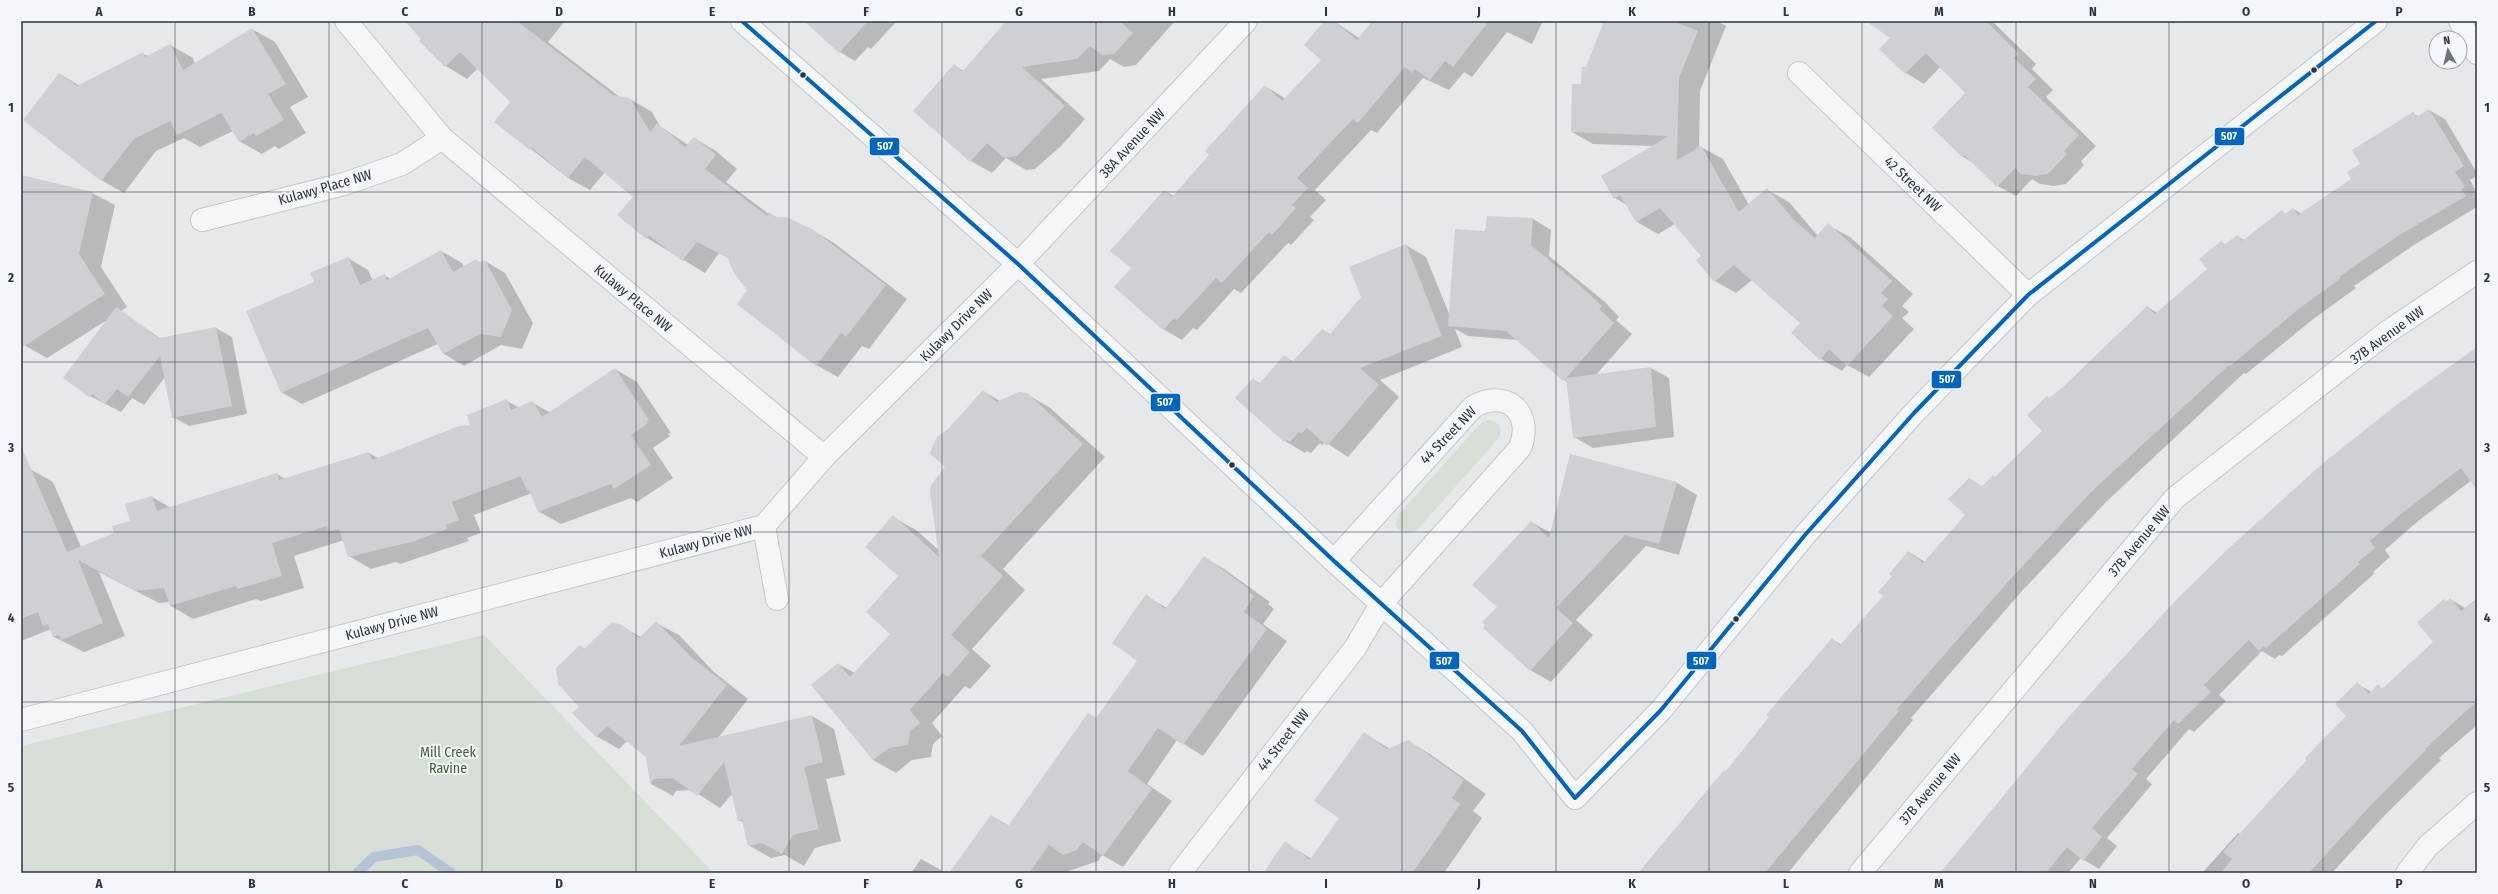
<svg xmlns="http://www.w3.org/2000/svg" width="2498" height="894" viewBox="0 0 2498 894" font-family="'Fira Sans Condensed',sans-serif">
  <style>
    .green { fill: #d6ded6 }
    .shadow { fill: #0003 }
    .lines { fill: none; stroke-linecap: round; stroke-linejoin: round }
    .stream { stroke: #b4c4d5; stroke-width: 10 }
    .building { fill: #ced0d3 }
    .minor-casing { stroke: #c4c6c8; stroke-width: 24 }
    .minor { stroke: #f5f6f7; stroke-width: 22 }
    .bus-1-casing { stroke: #f4f6f9; stroke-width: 7 }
    .bus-1 { stroke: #0065bd; stroke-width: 4 }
    .grid { fill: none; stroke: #2b3445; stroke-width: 1; stroke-opacity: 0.55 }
    .bus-dot { fill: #2b3445; stroke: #f4f6f9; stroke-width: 1.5 }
    .labels { text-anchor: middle; stroke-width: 4; stroke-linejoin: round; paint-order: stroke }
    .street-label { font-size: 14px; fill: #2b3445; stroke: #f4f6f9 }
    .park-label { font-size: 14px; fill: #3f6138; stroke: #f4f6f9 }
    .line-badge { stroke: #f4f6f9; stroke-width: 1.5 }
    .badge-label { font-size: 11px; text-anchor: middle; font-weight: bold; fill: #fff }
    .neatline { fill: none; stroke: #2b3445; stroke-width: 1.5 }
    .grid-label { font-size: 13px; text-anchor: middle; font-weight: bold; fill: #2b3445 }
  </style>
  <rect width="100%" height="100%" fill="#e6e8ea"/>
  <path class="green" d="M 1487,420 L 1494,421 L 1500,426 L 1501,434 L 1498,439 L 1416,531 L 1406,534 L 1397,528 L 1396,524 L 1399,514 L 1481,423 Z
    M 484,635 L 714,873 L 21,873 L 21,746 Z"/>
  <path class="shadow" d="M 406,21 L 565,21 L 548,42 L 621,98 L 630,99 L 652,112 L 660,126 L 688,145 L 694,138 L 716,151 L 737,169 L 726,182 L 769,214 L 812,230 L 834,243 L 907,299 L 869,349 L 862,346 L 838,377 L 816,365 L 748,290 L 730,259 L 719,253 L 705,273 L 647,238 L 634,196 L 605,172 L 590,190 L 568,178 L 531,149 L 496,122 L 512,102 L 478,68 L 467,79 L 446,66 Z
    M 806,21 L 897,21 L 871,49 L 868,47 L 855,61 L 840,52 Z
    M 1007,21 L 1175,21 L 1136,65 L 1124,67 L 1110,59 L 1099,71 L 1041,79 L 1085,119 L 1062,145 L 1035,169 L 1026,170 L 1006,158 L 992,173 L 971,161 L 914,111 L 955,66 L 964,71 Z
    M 1325,21 L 1334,21 L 1359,38 L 1373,21 L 1543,21 L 1532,44 L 1507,32 L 1472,77 L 1464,72 L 1449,90 L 1423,78 L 1377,133 L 1371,130 L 1315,190 L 1326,200 L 1310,217 L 1314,220 L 1291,245 L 1288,243 L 1241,293 L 1234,289 L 1197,330 L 1193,328 L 1182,340 L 1163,329 L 1132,268 L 1165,191 L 1174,196 L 1211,155 L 1265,86 L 1286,99 L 1322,60 Z
    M 1605,21 L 1717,21 L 1726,26 L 1700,91 L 1699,149 L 1701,147 L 1723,159 L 1749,205 L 1767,190 L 1789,202 L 1818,236 L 1828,225 L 1850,237 L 1913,294 L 1902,306 L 1909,312 L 1902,318 L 1914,329 L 1869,377 L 1847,365 L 1842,371 L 1821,359 L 1801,323 L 1752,280 L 1736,293 L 1715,281 L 1702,256 L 1675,224 L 1658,234 L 1637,222 L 1627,205 L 1615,198 L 1653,146 L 1593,144 L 1572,132 L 1587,68 Z
    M 1868,21 L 1992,21 L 2036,64 L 2032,69 L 2053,90 L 2046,97 L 2096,146 L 2081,161 L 2084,165 L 2066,184 L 2054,186 L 2040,184 L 2032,179 L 2016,196 L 1998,186 L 1975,164 L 1962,156 L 1966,93 L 1941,66 L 1924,84 L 1906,73 L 1880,49 L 1891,38 Z
    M 2166,21 L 2193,21 L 2170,23 Z
    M 252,29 L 275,42 L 308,97 L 290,107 L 306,133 L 279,149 L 275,146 L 262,154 L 239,141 L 233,131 L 200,147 L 184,138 L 156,151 L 124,193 L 101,180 L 60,74 L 80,86 L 143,54 L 148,56 L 170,45 L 193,58 L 195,64 Z
    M 2429,110 L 2445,119 L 2477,173 L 2477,176 L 2470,180 L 2477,193 L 2477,207 L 2414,245 L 2354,286 L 2356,288 L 2312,320 L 2246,374 L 2244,373 L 2106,502 L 2022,591 L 1911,718 L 1913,720 L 1788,873 L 1640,873 L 1726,772 L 1832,639 L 1842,645 L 1884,596 L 1909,552 L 1925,562 L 1967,515 L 1983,487 L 1996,478 L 2043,431 L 2047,397 L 2050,399 L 2063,388 L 2148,307 L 2157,313 L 2209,269 L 2221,242 L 2226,245 L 2237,236 L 2244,240 L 2282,212 L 2286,214 L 2293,209 L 2302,214 L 2352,179 L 2361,164 L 2413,113 L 2419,117 Z
    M 21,176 L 92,193 L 115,205 L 101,267 L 127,307 L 121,311 L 161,339 L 216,328 L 232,337 L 247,414 L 189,426 L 173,417 L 165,377 L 144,405 L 132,398 L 121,412 L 90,396 L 107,320 L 47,358 L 24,345 L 21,340 Z
    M 1487,217 L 1533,219 L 1551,230 L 1549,256 L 1605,302 L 1619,317 L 1616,320 L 1632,334 L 1596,375 L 1651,368 L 1669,378 L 1674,437 L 1593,448 L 1574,437 L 1567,382 L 1518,340 L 1468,336 L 1455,329 L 1462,347 L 1380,380 L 1399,397 L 1348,457 L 1325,442 L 1322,445 L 1320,443 L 1311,453 L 1307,451 L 1305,453 L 1285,441 L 1236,398 L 1253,379 L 1261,384 L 1284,356 L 1294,362 L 1322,330 L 1331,335 L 1406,245 L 1426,257 L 1450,316 L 1486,232 Z
    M 441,251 L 462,263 L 464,267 L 476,260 L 481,263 L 485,261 L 505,273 L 533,323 L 522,349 L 501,345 L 464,366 L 444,354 L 438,344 L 302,404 L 281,392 L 315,283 L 348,258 L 368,270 L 373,281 L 385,276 L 391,279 Z
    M 2477,349 L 2477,476 L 2417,522 L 2385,550 L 2390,557 L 2373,572 L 2375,573 L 2282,656 L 2279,655 L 2275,659 L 2262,651 L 2219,695 L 2226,701 L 2194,732 L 2189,729 L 2146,779 L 2152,784 L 2107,838 L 2117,846 L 2099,869 L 2081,858 L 2068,873 L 1942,873 Z
    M 615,369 L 637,382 L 671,433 L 668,434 L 670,436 L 653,448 L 673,478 L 637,502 L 631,498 L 561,524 L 538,511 L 532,493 L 474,515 L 481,533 L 467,538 L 469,541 L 400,564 L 396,562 L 371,569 L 349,556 L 344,540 L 294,556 L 304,588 L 261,601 L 256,599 L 193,619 L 171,606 L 169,602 L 159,603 L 99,572 L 125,636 L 84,652 L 54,637 L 51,629 L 21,641 L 21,457 L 30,469 L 53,482 L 81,547 L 115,534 L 131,521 L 152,497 L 171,508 L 277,474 L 285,479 L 369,453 L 378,458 L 472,426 L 507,401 L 520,408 L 533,403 L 551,413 Z
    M 983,391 L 1000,401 L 1026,394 L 1049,407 L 1105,457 L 1003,569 L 1025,590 L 972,649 L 991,666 L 970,689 L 965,686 L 932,723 L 942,736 L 933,744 L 931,757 L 912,760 L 896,773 L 873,760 L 838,664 L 855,673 L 892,633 L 899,576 L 893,517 L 916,530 L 940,551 L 946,467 L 932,454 L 936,439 L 949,430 Z
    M 1571,455 L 1677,483 L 1697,495 L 1679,555 L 1646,546 L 1576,620 L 1593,635 L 1551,682 L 1530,670 L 1498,606 L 1531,522 L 1551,533 Z
    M 1204,557 L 1224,569 L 1270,602 L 1268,604 L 1274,609 L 1263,624 L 1287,641 L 1203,756 L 1177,740 L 1147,784 L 1172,801 L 1123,867 L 1102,855 L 1098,861 L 1063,873 L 951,873 L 992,816 L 1009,826 L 1097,719 L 1138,661 L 1146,596 L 1167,608 Z
    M 2450,599 L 2465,608 L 2477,599 L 2477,725 L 2439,758 L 2441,760 L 2386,814 L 2332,873 L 2202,873 L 2238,833 L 2241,834 L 2348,716 L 2357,684 L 2372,692 L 2378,686 L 2383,689 L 2435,643 L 2444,601 L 2447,602 Z
    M 656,623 L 679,635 L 714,672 L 748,699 L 718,738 L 812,716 L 834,729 L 845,775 L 826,779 L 841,841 L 815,848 L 804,866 L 785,855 L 771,858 L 748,845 L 743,822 L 739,820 L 733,793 L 720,808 L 692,790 L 676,791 L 673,796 L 651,784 L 647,756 L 627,741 L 619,749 L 596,736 L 580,707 L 580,646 L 585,649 L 621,626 L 641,637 Z
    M 1364,733 L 1390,749 L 1408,741 L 1430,754 L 1486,794 L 1473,811 L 1482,818 L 1444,873 L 1264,873 L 1285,843 L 1312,859 L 1340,818 Z
    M 921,859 L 941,870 L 944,873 L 911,873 Z"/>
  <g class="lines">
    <path class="stream" d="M 357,873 L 374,857 L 418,850 L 451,873"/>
  </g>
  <path class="building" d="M 405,21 L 517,21 L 613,95 L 630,98 L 650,132 L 657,123 L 685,147 L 694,137 L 716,155 L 705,169 L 767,216 L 769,212 L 775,217 L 786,217 L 812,229 L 886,285 L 846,337 L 841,333 L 816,366 L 737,304 L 747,290 L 733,272 L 728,258 L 697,242 L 682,261 L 649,235 L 646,239 L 617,215 L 633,197 L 585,157 L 568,178 L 532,148 L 530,150 L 494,122 L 510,102 L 460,52 L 445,67 L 419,41 L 421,39 Z
    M 804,21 L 868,21 L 839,53 Z
    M 1006,21 L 1120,21 L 1133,33 L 1114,54 L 1102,55 L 1090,46 L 1077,59 L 1022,67 L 1065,106 L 1017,156 L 1004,158 L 987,143 L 970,162 L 913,111 L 954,64 L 962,72 Z
    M 1324,21 L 1334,21 L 1357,40 L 1372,21 L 1489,21 L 1453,67 L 1445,61 L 1430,80 L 1415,69 L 1412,73 L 1405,67 L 1358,123 L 1353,119 L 1297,178 L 1308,188 L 1292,205 L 1296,208 L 1272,235 L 1269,232 L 1222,283 L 1216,278 L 1177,320 L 1174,318 L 1163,330 L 1114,287 L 1131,268 L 1110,251 L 1164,190 L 1172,197 L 1209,155 L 1205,151 L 1265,85 L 1282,101 L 1321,60 L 1304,45 Z
    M 1604,21 L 1673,21 L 1698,31 L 1679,78 L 1677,160 L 1701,146 L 1739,212 L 1767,188 L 1794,220 L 1815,238 L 1828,223 L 1892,281 L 1881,293 L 1888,299 L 1882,306 L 1893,316 L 1847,366 L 1829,349 L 1820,360 L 1791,333 L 1800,323 L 1734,265 L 1714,282 L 1696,260 L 1701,256 L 1660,208 L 1636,222 L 1620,195 L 1614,199 L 1601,176 L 1669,136 L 1571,132 L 1572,84 L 1581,84 L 1582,67 L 1586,67 Z
    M 1866,21 L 1986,21 L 2019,54 L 2014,58 L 2036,79 L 2028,87 L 2079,135 L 2064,151 L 2067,154 L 2048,174 L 2035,176 L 2021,174 L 2015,168 L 1997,187 L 1964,155 L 1962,157 L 1932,128 L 1965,93 L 1926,53 L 1905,74 L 1879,49 L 1890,38 Z
    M 252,28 L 286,84 L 268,94 L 284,120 L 256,136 L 254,133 L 239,142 L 221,113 L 177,135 L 170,121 L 134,139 L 101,181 L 23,120 L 59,73 L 77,86 L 143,52 L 145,57 L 170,44 L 183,70 Z
    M 2429,109 L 2464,166 L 2455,172 L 2465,187 L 2461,189 L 2466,196 L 2398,236 L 2339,277 L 2341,278 L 2296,311 L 2230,366 L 2229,365 L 2090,493 L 2007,583 L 1897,709 L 1899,711 L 1765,873 L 1638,873 L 1724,770 L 1726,771 L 1769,717 L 1766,715 L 1832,638 L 1840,645 L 1883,596 L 1878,592 L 1892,576 L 1889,574 L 1908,551 L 1923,563 L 1965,515 L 1948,499 L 1969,478 L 1982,486 L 1993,475 L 1995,477 L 2042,431 L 2027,415 L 2047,396 L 2049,398 L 2062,388 L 2147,306 L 2155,314 L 2207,269 L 2199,259 L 2221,241 L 2224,245 L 2237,235 L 2242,241 L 2282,210 L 2285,214 L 2293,208 L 2298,215 L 2351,179 L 2347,172 L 2360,164 L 2352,150 L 2413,112 L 2417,117 Z
    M 21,175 L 93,192 L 79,254 L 105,294 L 21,348 Z
    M 1487,216 L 1533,218 L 1531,245 L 1586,291 L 1602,306 L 1599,309 L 1614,323 L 1566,378 L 1651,367 L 1656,427 L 1573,438 L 1566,378 L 1563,381 L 1506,331 L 1448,326 L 1455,229 L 1485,231 Z
    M 1406,244 L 1442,336 L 1360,368 L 1379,385 L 1327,446 L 1307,428 L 1301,434 L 1299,432 L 1290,442 L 1286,440 L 1284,442 L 1235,398 L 1253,378 L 1259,384 L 1284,355 L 1292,362 L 1322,329 L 1329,335 L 1361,297 L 1349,267 Z
    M 441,250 L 453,272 L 476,259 L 479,263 L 485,260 L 512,310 L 501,337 L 480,334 L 443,354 L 428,328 L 281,393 L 246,311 L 314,282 L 310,273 L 348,257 L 360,285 L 385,274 L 387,280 Z
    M 116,307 L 159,338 L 216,327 L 232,406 L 172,418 L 160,356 L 128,397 L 117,389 L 105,404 L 92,394 L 89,397 L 63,378 Z
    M 2477,347 L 2477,490 L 2461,468 L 2402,513 L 2370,541 L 2375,548 L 2358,562 L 2360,564 L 2266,648 L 2264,646 L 2259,651 L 2249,640 L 2204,685 L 2211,692 L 2178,724 L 2174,720 L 2132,769 L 2138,774 L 2092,828 L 2102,837 L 2083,861 L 2067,847 L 2046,873 L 1940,873 L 2064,722 L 2177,599 L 2228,549 L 2322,464 L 2399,403 Z
    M 615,368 L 649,420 L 647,421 L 648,423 L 631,435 L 651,465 L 614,489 L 611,484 L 538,512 L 529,490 L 527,491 L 521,476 L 452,502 L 459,520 L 446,525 L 447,529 L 415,541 L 348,557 L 339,529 L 328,532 L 327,526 L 272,543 L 282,576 L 238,589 L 236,586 L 170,606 L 164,588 L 136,591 L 78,560 L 103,623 L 61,640 L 59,635 L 53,637 L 48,624 L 43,626 L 38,612 L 21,619 L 21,446 L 67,552 L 114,533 L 112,526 L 130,521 L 125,504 L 152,496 L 157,511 L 277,473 L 279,480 L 369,452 L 372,460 L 459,426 L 470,425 L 467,415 L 507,399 L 511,410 L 533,401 L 542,417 Z
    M 983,390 L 996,402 L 1019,392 L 1027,393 L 1083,444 L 981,556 L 1003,576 L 951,635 L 970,652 L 948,677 L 943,673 L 910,710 L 920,723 L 910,731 L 908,745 L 889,748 L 873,760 L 811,685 L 838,663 L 850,677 L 890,634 L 866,612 L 898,576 L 865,547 L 893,515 L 939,557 L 930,492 L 931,485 L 945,467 L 930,454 L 932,447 L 938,436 L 948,429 Z
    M 1570,454 L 1677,482 L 1659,544 L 1625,535 L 1556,608 L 1573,623 L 1530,671 L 1483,628 L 1485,625 L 1482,622 L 1497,607 L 1472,585 L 1531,521 L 1549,538 Z
    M 1204,556 L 1250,590 L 1249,592 L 1254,596 L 1244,612 L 1267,629 L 1183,745 L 1158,728 L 1128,771 L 1152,789 L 1103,856 L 1083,842 L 1077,850 L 1063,855 L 1049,845 L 1029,873 L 949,873 L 991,815 L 1008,826 L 1088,713 L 1096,718 L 1137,661 L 1112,643 L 1146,594 L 1165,609 Z
    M 2450,598 L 2461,611 L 2477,600 L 2477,701 L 2425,749 L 2426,750 L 2370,806 L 2309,873 L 2221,873 L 2232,859 L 2223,852 L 2307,760 L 2305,758 L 2346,716 L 2335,704 L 2357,682 L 2369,694 L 2378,684 L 2382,689 L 2433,642 L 2417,622 L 2444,599 L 2446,602 Z
    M 656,621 L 692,658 L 727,685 L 679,746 L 812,715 L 823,762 L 804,767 L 819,829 L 793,835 L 782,854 L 762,843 L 748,846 L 742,820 L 738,821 L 724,762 L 697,796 L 673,778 L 654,779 L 650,784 L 646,757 L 607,726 L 596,737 L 572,713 L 579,707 L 558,684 L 556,668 L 580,645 L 584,649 L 612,622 L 622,625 L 639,638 Z
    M 1364,732 L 1387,749 L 1408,740 L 1464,780 L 1452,798 L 1460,804 L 1440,834 L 1412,873 L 1263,873 L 1285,841 L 1310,860 L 1339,818 L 1314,801 Z"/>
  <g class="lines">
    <defs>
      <path id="minor" d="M 346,21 L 442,138 L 824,457
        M 742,21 L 1018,264 L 1334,561 L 1522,731 L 1575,798 L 1661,710 L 1805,535 L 1914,413 L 2028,295 L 2376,21
        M 2460,21 L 2477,53
        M 1799,73 L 2028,295
        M 202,220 L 344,184 L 402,164 L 442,138
        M 764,526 L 777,599
        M 21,720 L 764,526 L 824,457 L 1018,264 L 1246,21
        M 1180,873 L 1355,648 L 1381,604 L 1520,448 C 1534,412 1506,388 1473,407 L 1334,561
        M 1860,873 L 2175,498 L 2386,333 L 2477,272
        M 2407,873 L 2428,846 L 2477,803"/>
    </defs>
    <use href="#minor" class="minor-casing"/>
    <use href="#minor" class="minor"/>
    <defs>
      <path id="bus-1" d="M 742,21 L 1018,264 L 1334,561 L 1522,731 L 1575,798
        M 1575,798 L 1661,710 L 1805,535 L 1914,413 L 2028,295 L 2376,21"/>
    </defs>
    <use href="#bus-1" class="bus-1-casing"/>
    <use href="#bus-1" class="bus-1"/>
  </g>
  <path class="grid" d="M 175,21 L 175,873M 329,21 L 329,873M 482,21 L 482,873M 636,21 L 636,873M 789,21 L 789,873M 942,21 L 942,873M 1096,21 L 1096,873M 1249,21 L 1249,873M 1402,21 L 1402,873M 1556,21 L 1556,873M 1709,21 L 1709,873M 1862,21 L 1862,873M 2016,21 L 2016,873M 2169,21 L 2169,873M 2323,21 L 2323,873M 21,192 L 2477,192M 21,362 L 2477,362M 21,532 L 2477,532M 21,702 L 2477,702"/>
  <g class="bus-dot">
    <circle cx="2314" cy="70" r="3.5"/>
    <circle cx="803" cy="75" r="3.5"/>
    <circle cx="1232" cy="465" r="3.5"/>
    <circle cx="1736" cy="619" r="3.5"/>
  </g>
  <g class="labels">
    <g class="street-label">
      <text transform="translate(1132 143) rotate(-47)" y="5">38A Avenue NW</text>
      <text transform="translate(1913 184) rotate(44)" y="5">42 Street NW</text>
      <text transform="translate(325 187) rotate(-16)" y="5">Kulawy Place NW</text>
      <text transform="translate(633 298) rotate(40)" y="5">Kulawy Place NW</text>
      <text transform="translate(956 325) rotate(-45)" y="5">Kulawy Drive NW</text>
      <text transform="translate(2387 335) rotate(-36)" y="5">37B Avenue NW</text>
      <text transform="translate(1448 435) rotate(-46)" y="5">44 Street NW</text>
      <text transform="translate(706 541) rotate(-15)" y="5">Kulawy Drive NW</text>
      <text transform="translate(2139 541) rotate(-50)" y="5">37B Avenue NW</text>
      <text transform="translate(392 623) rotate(-15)" y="5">Kulawy Drive NW</text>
      <text transform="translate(1283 740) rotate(-52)" y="5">44 Street NW</text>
      <text transform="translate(1930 789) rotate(-50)" y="5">37B Avenue NW</text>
    </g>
    <g class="park-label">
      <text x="448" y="757">Mill Creek<tspan x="448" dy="16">Ravine</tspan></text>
    </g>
  </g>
  <g class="line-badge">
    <rect x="2214" y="127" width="31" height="19" rx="4" fill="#0065bd"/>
    <rect x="869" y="137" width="31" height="19" rx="4" fill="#0065bd"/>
    <rect x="1931" y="370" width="31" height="19" rx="4" fill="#0065bd"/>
    <rect x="1150" y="393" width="31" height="19" rx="4" fill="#0065bd"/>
    <rect x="1429" y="651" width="31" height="19" rx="4" fill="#0065bd"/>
    <rect x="1686" y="651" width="31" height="19" rx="4" fill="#0065bd"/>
  </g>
  <g class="badge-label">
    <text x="2229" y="140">507</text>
    <text x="885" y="150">507</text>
    <text x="1947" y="383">507</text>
    <text x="1165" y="406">507</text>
    <text x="1444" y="665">507</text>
    <text x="1701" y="665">507</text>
  </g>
  <rect width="2498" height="894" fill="none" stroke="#f4f6f9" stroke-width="44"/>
  <g transform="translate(2448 50) rotate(352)"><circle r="19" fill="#f4f6f9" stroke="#a4a8b1"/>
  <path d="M0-3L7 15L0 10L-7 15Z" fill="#6c737f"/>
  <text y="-6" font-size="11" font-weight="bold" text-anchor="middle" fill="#2b3445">N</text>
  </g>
  <rect x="22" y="22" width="2454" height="850" class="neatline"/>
  <g class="grid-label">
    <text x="99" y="16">A</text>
    <text x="252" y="16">B</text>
    <text x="405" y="16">C</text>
    <text x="559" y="16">D</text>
    <text x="712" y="16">E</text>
    <text x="866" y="16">F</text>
    <text x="1019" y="16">G</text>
    <text x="1172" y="16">H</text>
    <text x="1326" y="16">I</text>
    <text x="1479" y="16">J</text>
    <text x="1632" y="16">K</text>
    <text x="1786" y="16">L</text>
    <text x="1939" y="16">M</text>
    <text x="2093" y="16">N</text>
    <text x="2246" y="16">O</text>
    <text x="2399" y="16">P</text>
    <text x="11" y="112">1</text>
    <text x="2487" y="112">1</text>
    <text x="11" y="282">2</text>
    <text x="2487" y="282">2</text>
    <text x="11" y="452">3</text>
    <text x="2487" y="452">3</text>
    <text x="11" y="622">4</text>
    <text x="2487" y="622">4</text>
    <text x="11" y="792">5</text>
    <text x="2487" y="792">5</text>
    <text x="99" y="888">A</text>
    <text x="252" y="888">B</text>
    <text x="405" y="888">C</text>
    <text x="559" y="888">D</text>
    <text x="712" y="888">E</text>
    <text x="866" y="888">F</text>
    <text x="1019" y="888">G</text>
    <text x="1172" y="888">H</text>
    <text x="1326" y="888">I</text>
    <text x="1479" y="888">J</text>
    <text x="1632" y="888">K</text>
    <text x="1786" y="888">L</text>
    <text x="1939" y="888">M</text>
    <text x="2093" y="888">N</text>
    <text x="2246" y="888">O</text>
    <text x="2399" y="888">P</text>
  </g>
</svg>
